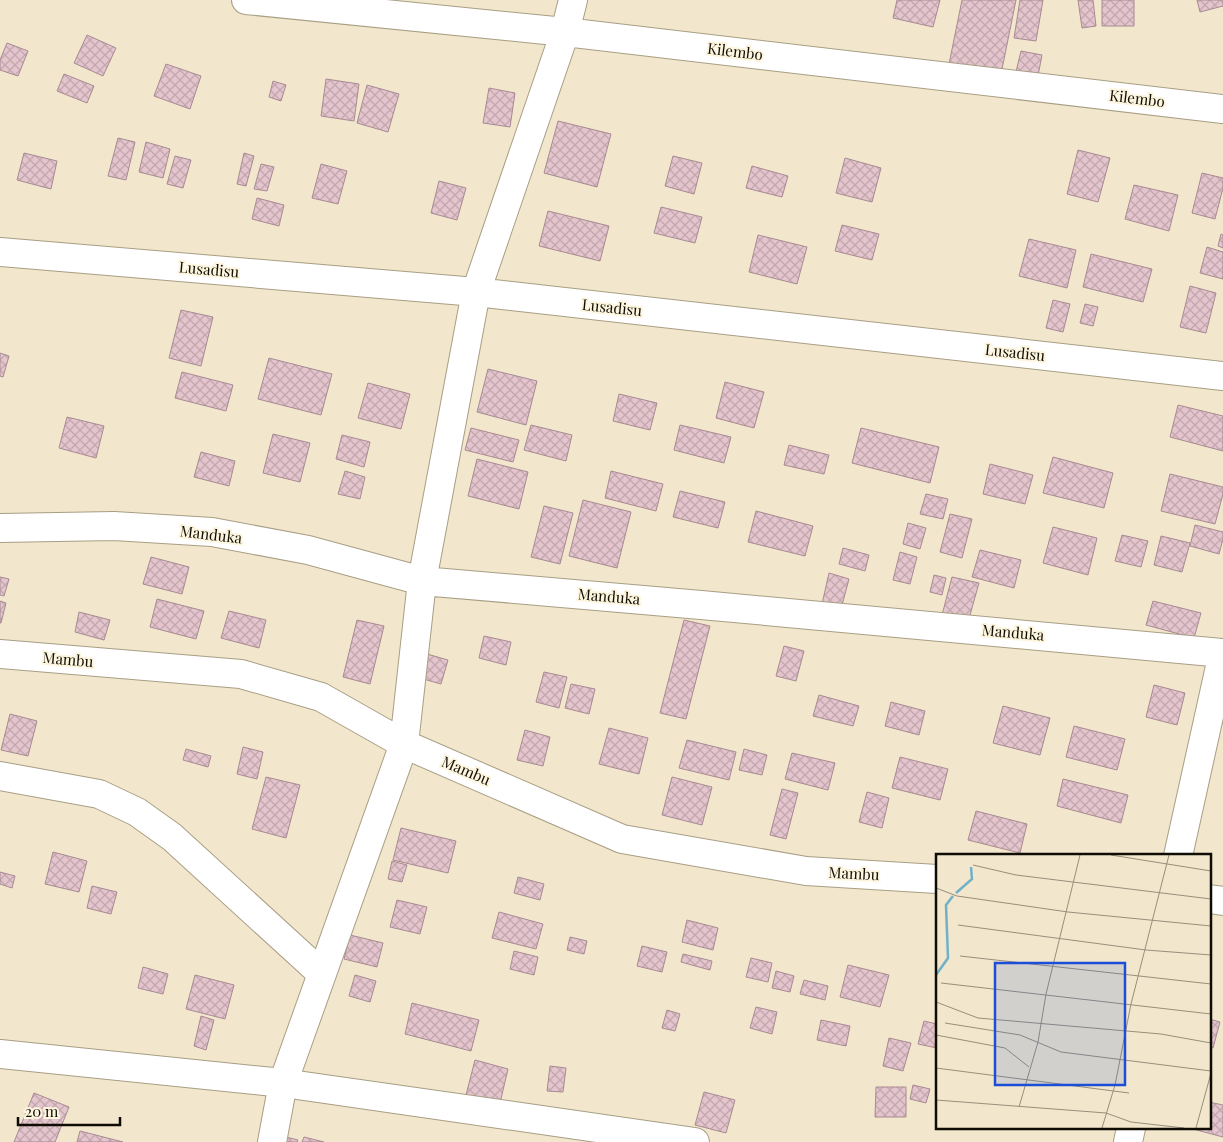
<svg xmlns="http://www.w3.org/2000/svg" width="1223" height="1142" viewBox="0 0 1223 1142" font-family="'Playfair Display',serif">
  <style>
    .building { fill: url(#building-cross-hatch); stroke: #a88a92 }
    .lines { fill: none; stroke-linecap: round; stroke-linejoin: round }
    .minor-casing { stroke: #a89e84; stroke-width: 30 }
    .minor { stroke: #fff; stroke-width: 28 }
    .labels { text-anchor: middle; stroke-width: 4; stroke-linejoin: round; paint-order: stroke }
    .street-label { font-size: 15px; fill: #0f0c04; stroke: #fdf5de }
    .inset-river { fill: none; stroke: #70b1c9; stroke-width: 2.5 }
    .inset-road { fill: none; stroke: #978f7c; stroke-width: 1 }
    .view { fill: #1d4ed8; fill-opacity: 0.15; stroke: #1d4ed8; stroke-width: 2.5 }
    .inset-edge { fill: none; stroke: #0f0c04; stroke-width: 2.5 }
  </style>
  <defs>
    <pattern id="building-cross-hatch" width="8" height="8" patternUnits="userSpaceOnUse" patternTransform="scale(1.25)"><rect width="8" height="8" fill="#e4c4cd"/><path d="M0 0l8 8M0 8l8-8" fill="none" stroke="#c2a7ae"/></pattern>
  </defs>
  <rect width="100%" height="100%" fill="#f2e7cc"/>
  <path class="building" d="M 897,0 L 940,0 L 933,27 L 893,18 Z
    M 962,0 L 1016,0 L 1000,79 L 948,69 Z
    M 1020,0 L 1043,0 L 1036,41 L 1014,38 Z
    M 1078,0 L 1093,0 L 1096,26 L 1082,28 Z
    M 1102,0 L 1134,0 L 1134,26 L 1102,26 Z
    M 1197,0 L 1223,0 L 1223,6 L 1200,12 Z
    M 87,35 L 116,48 L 103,76 L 74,63 Z
    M 7,43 L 28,51 L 18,76 L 0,70 L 0,60 Z
    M 1021,51 L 1042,55 L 1037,81 L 1015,76 Z
    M 166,64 L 201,76 L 190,109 L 154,96 Z
    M 64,74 L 94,86 L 87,103 L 57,91 Z
    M 326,79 L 359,84 L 354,121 L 321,116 Z
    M 273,81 L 286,85 L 281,101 L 269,97 Z
    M 367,85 L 399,94 L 388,132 L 357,123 Z
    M 489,88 L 515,93 L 510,127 L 483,123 Z
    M 558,121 L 611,134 L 597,187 L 544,173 Z
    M 118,138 L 135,142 L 126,180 L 108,176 Z
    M 146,142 L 170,149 L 163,178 L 139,172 Z
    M 1078,150 L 1110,158 L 1098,202 L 1067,194 Z
    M 24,153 L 57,161 L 51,189 L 17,180 Z
    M 244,153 L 254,156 L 246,186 L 237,184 Z
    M 175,156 L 191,160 L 183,188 L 167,184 Z
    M 673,156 L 702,163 L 694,194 L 665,186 Z
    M 845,158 L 881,168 L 872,202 L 836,193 Z
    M 261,164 L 274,167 L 267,191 L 254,189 Z
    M 321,164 L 347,171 L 338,204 L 312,198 Z
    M 752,166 L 788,176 L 782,197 L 746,188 Z
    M 1202,173 L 1223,178 L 1223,188 L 1215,219 L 1192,213 Z
    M 439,181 L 466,188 L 457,220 L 431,213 Z
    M 1134,185 L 1178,195 L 1169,231 L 1125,219 Z
    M 257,198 L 284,205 L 279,226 L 252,219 Z
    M 661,207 L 702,217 L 695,243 L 654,233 Z
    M 548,211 L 609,226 L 600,261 L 539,246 Z
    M 842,225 L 879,234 L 872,260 L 835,251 Z
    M 1221,234 L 1223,235 L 1223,248 L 1218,246 Z
    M 758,235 L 807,247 L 797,284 L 749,272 Z
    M 1029,239 L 1076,250 L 1067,288 L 1019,276 Z
    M 1207,247 L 1223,252 L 1223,279 L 1200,273 Z
    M 1091,254 L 1152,269 L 1143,302 L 1083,287 Z
    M 1190,286 L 1216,293 L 1206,333 L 1180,327 Z
    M 1053,300 L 1070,304 L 1063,332 L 1046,328 Z
    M 1085,304 L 1098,307 L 1093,326 L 1080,323 Z
    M 181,310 L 213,317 L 201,366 L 169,358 Z
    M 0,353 L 9,356 L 3,377 L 0,376 Z
    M 269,358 L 332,374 L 321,415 L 258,399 Z
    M 488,369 L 537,381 L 526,425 L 477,412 Z
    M 182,372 L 233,385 L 226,411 L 175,398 Z
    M 725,382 L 764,392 L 754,428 L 716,418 Z
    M 368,383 L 410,394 L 401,429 L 358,418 Z
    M 619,394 L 657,403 L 650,430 L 613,421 Z
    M 1178,405 L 1223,416 L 1223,451 L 1170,437 Z
    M 67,417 L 104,426 L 96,458 L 59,448 Z
    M 531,425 L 572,435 L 566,461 L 524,450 Z
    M 680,425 L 731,437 L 724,463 L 674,450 Z
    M 471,428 L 519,440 L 513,462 L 465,450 Z
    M 861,428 L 939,447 L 930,483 L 852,463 Z
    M 273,434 L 310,443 L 300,482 L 263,473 Z
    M 342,435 L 370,442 L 364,467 L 336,459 Z
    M 789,445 L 829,455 L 824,474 L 784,465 Z
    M 201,452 L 235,461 L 229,486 L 194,477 Z
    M 1053,457 L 1113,473 L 1104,508 L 1043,493 Z
    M 477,459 L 528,472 L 519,509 L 468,496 Z
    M 990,464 L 1033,475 L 1025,504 L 983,494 Z
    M 345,471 L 365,477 L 360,499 L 338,494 Z
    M 611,471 L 663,484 L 656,511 L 605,498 Z
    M 1170,474 L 1223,487 L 1223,494 L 1215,524 L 1161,511 Z
    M 680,491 L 725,502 L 718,528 L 673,517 Z
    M 926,494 L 948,499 L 943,519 L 920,514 Z
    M 583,500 L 631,512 L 617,568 L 569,556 Z
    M 544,506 L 573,513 L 560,564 L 531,557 Z
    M 756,511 L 813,526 L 805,556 L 748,542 Z
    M 950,514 L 972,519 L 962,558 L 940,552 Z
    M 908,523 L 926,528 L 920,549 L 903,544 Z
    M 1195,525 L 1223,532 L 1223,539 L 1219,554 L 1190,546 Z
    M 1053,527 L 1097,538 L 1088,575 L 1043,563 Z
    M 1122,535 L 1148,541 L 1141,567 L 1115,561 Z
    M 1161,536 L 1190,543 L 1182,572 L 1154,565 Z
    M 843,548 L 869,555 L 865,571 L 839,564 Z
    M 980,550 L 1021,560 L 1014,588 L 972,577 Z
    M 900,552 L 917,557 L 910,584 L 893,580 Z
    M 151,557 L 189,567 L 182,594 L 143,584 Z
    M 829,573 L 849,579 L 841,609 L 822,604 Z
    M 934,575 L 946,578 L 942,595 L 930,592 Z
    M 0,577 L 9,579 L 4,596 L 0,595 Z
    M 952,577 L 979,583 L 968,622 L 942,615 Z
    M 157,599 L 204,611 L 196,639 L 150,627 Z
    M 0,601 L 6,603 L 1,623 L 0,623 Z
    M 1153,601 L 1201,613 L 1194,638 L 1146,625 Z
    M 229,611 L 266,620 L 259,648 L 221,638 Z
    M 79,612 L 110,620 L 104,640 L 75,632 Z
    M 357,620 L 384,626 L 370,684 L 343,677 Z
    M 684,620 L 710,626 L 686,719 L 660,713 Z
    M 484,636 L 511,642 L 506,665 L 479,658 Z
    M 784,646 L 804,651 L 796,681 L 776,676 Z
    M 427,654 L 448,660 L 441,684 L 420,678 Z
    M 544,672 L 567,677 L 559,708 L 536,702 Z
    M 571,684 L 595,689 L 589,714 L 565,708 Z
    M 1154,685 L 1185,693 L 1177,725 L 1146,717 Z
    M 819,695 L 859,706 L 853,726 L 813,716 Z
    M 891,702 L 925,711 L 919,735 L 885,726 Z
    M 1003,706 L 1050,718 L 1040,755 L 993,743 Z
    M 10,714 L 37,721 L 28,756 L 1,750 Z
    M 1074,726 L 1125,739 L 1117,770 L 1066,757 Z
    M 609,728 L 648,738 L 639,774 L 599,764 Z
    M 525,730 L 550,737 L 543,766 L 517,760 Z
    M 687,740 L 736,752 L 729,780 L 679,768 Z
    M 243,747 L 263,752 L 257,779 L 237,774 Z
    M 186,749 L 211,756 L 208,767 L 183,760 Z
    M 744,749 L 767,755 L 762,775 L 739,770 Z
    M 792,753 L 835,763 L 828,790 L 785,779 Z
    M 900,757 L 948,769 L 940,800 L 892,788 Z
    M 266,777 L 300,785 L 286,838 L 252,829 Z
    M 672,777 L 712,787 L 702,825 L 662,815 Z
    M 1063,779 L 1128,795 L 1121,823 L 1057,806 Z
    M 782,789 L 798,793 L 786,839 L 770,835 Z
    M 867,792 L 889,798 L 882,828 L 859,822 Z
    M 976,811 L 1027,824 L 1020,853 L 968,840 Z
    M 401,828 L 456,841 L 448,873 L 393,860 Z
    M 53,852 L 87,861 L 79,892 L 45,884 Z
    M 392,861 L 407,865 L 402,882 L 388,879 Z
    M 0,872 L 15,876 L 12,888 L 0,884 Z
    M 518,877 L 544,884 L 540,900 L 514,893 Z
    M 92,886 L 117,892 L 111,914 L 87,908 Z
    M 397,900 L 427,907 L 420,934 L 390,927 Z
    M 499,912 L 543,924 L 536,949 L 492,938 Z
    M 687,920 L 718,928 L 713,950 L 682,942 Z
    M 350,935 L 383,943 L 377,967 L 344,959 Z
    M 570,937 L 587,941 L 584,954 L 567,950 Z
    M 642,946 L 667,952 L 662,972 L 637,966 Z
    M 514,951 L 538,957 L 534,975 L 510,969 Z
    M 683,954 L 712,961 L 710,970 L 681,962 Z
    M 751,958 L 772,963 L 768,982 L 746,977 Z
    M 848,965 L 889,975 L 880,1007 L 840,997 Z
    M 143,967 L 168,974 L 163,994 L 138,988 Z
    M 776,971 L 794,976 L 790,992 L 772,988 Z
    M 195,975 L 234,985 L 225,1019 L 186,1009 Z
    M 355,975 L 376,981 L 370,1002 L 349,996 Z
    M 804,980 L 828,986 L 825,1000 L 800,994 Z
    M 412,1003 L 479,1020 L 471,1051 L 405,1034 Z
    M 756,1007 L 777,1012 L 772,1034 L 750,1028 Z
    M 667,1010 L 680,1014 L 675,1031 L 662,1028 Z
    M 201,1016 L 214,1020 L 206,1050 L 194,1046 Z
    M 1209,1019 L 1220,1022 L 1213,1048 L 1209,1047 Z
    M 821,1020 L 850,1026 L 846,1046 L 817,1040 Z
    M 924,1021 L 937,1024 L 937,1048 L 918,1044 Z
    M 889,1038 L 911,1043 L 903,1071 L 883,1066 Z
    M 475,1060 L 508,1069 L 500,1103 L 466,1095 Z
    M 550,1066 L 566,1068 L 563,1092 L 547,1091 Z
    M 913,1085 L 930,1089 L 926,1103 L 910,1099 Z
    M 876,1087 L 906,1087 L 906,1117 L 875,1117 Z
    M 704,1092 L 735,1100 L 726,1133 L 695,1125 Z
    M 34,1093 L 69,1107 L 55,1142 L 14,1142 Z
    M 1209,1102 L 1223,1105 L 1223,1137 L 1193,1129 L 1209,1128 Z
    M 80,1131 L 123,1142 L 77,1142 Z
    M 282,1136 L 298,1140 L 297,1142 L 280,1142 Z
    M 304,1137 L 324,1142 L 302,1142 Z"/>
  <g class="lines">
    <defs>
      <path id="minor" d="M 246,0 L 565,32 L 1223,109
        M 0,252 L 476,292 L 1223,376
        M 0,528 L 114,526 L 212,532 L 308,550 L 422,581 L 701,605 L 1223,653
        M 0,654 L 241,674 L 321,697 L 404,744 L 622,839 L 806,871 L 937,879
        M 0,776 L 99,794 L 137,812 L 172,837 L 322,974
        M 1178,856 L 1223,653
        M 1209,899 L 1223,901
        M 0,1054 L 283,1083 L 695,1142
        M 272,1142 L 283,1083 L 404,744 L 422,581 L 476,292 L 565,32 L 573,0
        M 1128,1142 L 1131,1128"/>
    </defs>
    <use href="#minor" class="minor-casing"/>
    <use href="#minor" class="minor"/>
  </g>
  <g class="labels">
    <g class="street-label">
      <text transform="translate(735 52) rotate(7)" y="5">Kilembo</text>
      <text transform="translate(1137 99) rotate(7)" y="5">Kilembo</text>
      <text transform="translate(209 270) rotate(5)" y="5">Lusadisu</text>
      <text transform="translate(612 308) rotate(6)" y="5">Lusadisu</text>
      <text transform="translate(1015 353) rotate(6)" y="5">Lusadisu</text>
      <text transform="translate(211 535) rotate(7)" y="5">Manduka</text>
      <text transform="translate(609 597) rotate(5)" y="5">Manduka</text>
      <text transform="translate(1013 633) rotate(5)" y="5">Manduka</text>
      <text transform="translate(68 660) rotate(5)" y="5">Mambu</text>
      <text transform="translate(466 771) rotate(23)" y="5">Mambu</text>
      <text transform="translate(854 874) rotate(3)" y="5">Mambu</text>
    </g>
  </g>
  <g transform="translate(936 854)">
    <rect width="275" height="275" fill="#f2e7cc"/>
    <path class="inset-river" d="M 20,39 L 36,25 L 35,13M 0,121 L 12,104 L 10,51 L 17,42"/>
    <path class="inset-road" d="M 175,1 L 275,17M 37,11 L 80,21 L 275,45M 0,34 L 21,42 L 132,58 L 275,72M 22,71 L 210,96 L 275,101M 24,102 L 275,130M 5,129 L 275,160M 0,148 L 42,164 L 225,180 L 275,189M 9,169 L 84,181 L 125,198 L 275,217M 0,181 L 69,194 L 93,213M 0,214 L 193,239M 0,246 L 170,259 L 195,268 L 248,274M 83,253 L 102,188 L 110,140 L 144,1M 166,274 L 179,231 L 195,150 L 233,1M 260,274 L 275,219"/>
    <path class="view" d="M 59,109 L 189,109 L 189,231 L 59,231 Z"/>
    <rect width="275" height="275" class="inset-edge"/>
  </g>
  <path d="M18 1117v8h102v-8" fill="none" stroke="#0f0c04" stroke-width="2.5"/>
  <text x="25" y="1117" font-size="15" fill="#0f0c04" stroke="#fdf5de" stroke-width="4" paint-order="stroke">20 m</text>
</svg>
